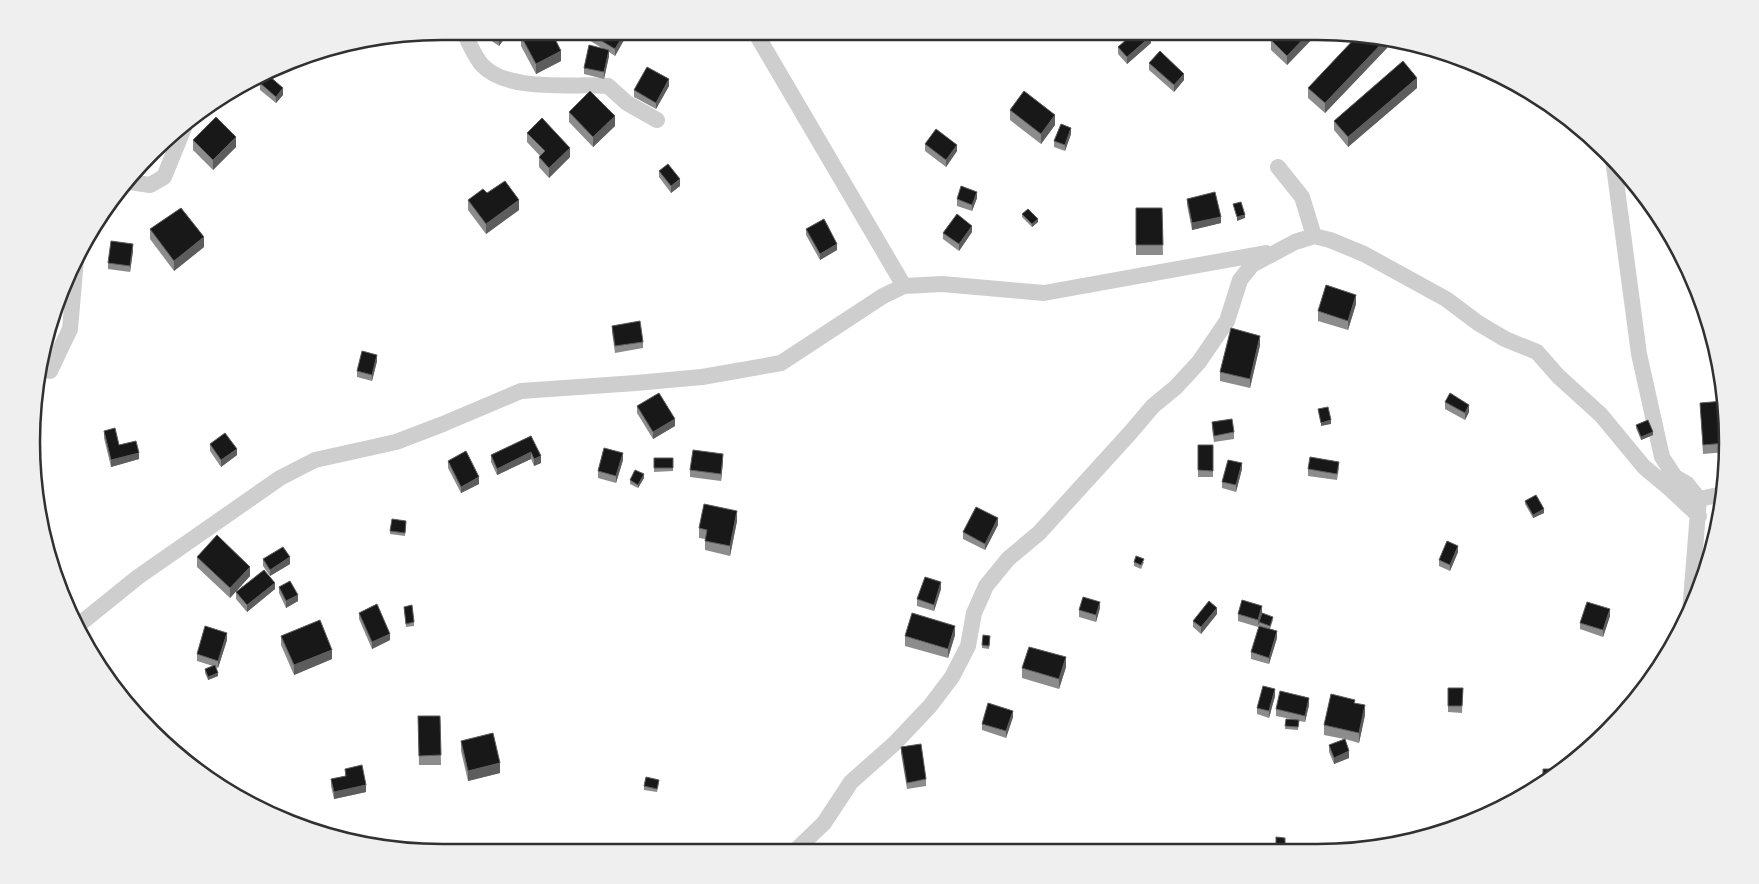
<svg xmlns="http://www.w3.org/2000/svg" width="1759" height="884" viewBox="0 0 1759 884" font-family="Manrope,sans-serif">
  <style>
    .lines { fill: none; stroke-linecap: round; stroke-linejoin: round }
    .minor { stroke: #cecece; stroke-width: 16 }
    .wall { fill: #8c8c8c }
    .shaded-wall { fill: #5d5d5d }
    .building { fill: #181818; stroke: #5d5d5d }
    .rim { fill: none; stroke: #313131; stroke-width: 2.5 }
  </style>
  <rect width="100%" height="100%" fill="#fff"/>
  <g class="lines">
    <path class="minor" d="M 463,31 C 469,42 474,56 482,65 C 508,93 574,83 608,86 L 627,103 L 657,120
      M 755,32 L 904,286
      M 1613,159 L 1639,354 L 1662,457 L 1675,477 L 1687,484 L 1699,499 L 1690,613
      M 1278,167 L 1302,197 L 1314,236
      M 130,182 L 150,185 L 164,177 L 186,123
      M 50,371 L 70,329 L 76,259
      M 1699,499 L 1723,494
      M 76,627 L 138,577 L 280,478 L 315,460 L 396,442 L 443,424 L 521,391 L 636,383 L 702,377 L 781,363 L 883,296 L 904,286 L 942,284 L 1044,293 L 1266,253
      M 795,851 L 824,823 L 851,782 L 895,743 L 930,706 L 952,677 L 968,646 L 974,613 L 986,586 L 1008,559 L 1039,533 L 1130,433 L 1153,406 L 1176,387 L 1199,362 L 1227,321 L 1240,280 L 1252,265 L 1295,242 L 1314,236 L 1330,240 L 1364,254 L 1446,299 L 1478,323 L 1505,339 L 1537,352 L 1558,376 L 1601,415 L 1644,467 L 1668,487 L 1699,516"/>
  </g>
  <path class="wall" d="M 486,31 L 507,31 L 507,35 L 499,46 L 486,37 Z
    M 531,31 L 563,31 L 556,39 L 553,36 L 561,61 L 536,74 L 521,46 L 521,36 Z
    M 587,32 L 624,40 L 615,56 L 609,52 L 609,56 L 604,79 L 584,74 L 584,68 L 602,48 L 587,39 Z
    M 1319,32 L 1287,65 L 1271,50 L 1271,40 Z
    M 1387,39 L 1387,48 L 1325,113 L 1308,98 L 1308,88 Z
    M 1151,43 L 1127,64 L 1118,54 L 1118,47 Z
    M 1437,50 L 1453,56 L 1448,62 Z
    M 1149,63 L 1184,80 L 1174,92 L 1149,70 Z
    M 260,83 L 283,95 L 276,103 L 260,90 Z
    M 669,86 L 656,109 L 634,97 L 634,90 Z
    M 1417,88 L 1348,147 L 1334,130 L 1334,121 Z
    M 1010,110 L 1055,125 L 1041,144 L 1010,120 Z
    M 569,112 L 615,126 L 593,147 L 569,122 Z
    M 527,133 L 570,157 L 549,178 L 539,167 L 539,157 L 540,156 L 527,142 Z
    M 1071,134 L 1065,151 L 1054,147 L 1054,141 Z
    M 193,140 L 236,147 L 213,170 L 193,150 Z
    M 925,144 L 957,151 L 946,167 L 925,151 Z
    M 659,171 L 680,186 L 671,193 L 659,177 Z
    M 977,198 L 972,211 L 957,206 L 957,199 Z
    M 1187,199 L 1221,223 L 1192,230 L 1187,205 Z
    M 468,200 L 519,210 L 486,234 L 468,210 Z
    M 1136,208 L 1162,208 L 1163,255 L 1136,255 Z
    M 1022,214 L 1038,222 L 1032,227 L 1022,217 Z
    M 1657,214 L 1661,221 L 1657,221 Z
    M 150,229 L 204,247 L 174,271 L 150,239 Z
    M 806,229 L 837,250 L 820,260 L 806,235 Z
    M 972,232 L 959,251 L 943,239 L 943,233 Z
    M 133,251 L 130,272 L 108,269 L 108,263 Z
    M 1356,304 L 1348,330 L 1318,321 L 1318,311 Z
    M 612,326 L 643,342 L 643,348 L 615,353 L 612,332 Z
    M 1260,345 L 1250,388 L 1220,381 L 1220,372 Z
    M 377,361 L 372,381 L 357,377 L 357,371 Z
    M 1445,402 L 1469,412 L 1465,420 L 1445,409 Z
    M 1700,403 L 1726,428 L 1726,452 L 1703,454 Z
    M 637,406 L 675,426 L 653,439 L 637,413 Z
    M 1212,422 L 1234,432 L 1234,439 L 1214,442 L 1212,429 Z
    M 1636,425 L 1653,435 L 1641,440 L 1636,428 Z
    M 104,431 L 119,445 L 139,459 L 111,467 L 104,438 Z
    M 531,436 L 541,463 L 534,466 L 531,459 L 497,475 L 491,462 L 491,455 Z
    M 210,444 L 237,455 L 221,467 L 210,451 Z
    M 1198,445 L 1213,445 L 1213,477 L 1198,477 Z
    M 654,458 L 673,458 L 673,471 L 654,472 Z
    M 623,460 L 616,483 L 598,478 L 598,471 Z
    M 448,461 L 479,484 L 461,493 L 448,468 Z
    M 723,461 L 721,481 L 690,477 L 690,470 Z
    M 1339,468 L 1337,480 L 1308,476 L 1308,469 Z
    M 1242,469 L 1236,492 L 1222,488 L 1222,482 Z
    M 644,478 L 638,488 L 630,484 L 630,480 Z
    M 1525,501 L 1544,513 L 1533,518 L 1525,504 Z
    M 737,521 L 730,556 L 705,550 L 705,539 L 699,538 L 699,528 Z
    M 406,524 L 405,536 L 390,534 L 390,531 Z
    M 998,525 L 985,550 L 963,539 L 963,532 Z
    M 1458,552 L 1450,571 L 1439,566 L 1439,560 Z
    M 197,557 L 250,576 L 230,598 L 197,567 Z
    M 263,559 L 290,564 L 270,576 L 263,566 Z
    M 1134,562 L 1144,562 L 1141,569 L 1134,566 Z
    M 279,587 L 298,601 L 286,608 L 279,593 Z
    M 275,589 L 247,612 L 236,599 L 236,592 Z
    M 941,589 L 934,611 L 917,606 L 917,599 Z
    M 404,607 L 414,622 L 414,626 L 406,627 Z
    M 1100,608 L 1096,622 L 1079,617 L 1079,610 Z
    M 359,613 L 390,640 L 372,649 L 359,619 Z
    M 1262,613 L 1258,627 L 1238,621 L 1238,614 Z
    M 1217,614 L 1201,634 L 1193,627 L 1193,621 Z
    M 1610,616 L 1603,637 L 1580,629 L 1580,623 Z
    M 1273,620 L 1270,629 L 1259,626 L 1259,622 Z
    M 955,635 L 948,658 L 905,646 L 905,636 Z
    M 281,636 L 332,659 L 294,675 L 281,645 Z
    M 1277,638 L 1269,664 L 1251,659 L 1251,652 Z
    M 227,640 L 218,668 L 216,667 L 218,676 L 208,680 L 205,673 L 205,669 L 213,666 L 197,661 L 197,654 Z
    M 990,640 L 989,649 L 982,648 L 982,645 Z
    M 1066,667 L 1059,689 L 1022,678 L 1022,668 Z
    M 1448,688 L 1463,688 L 1462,713 L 1448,712 Z
    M 1275,696 L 1269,718 L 1257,714 L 1257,708 Z
    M 1355,703 L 1365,715 L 1359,743 L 1345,739 L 1349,758 L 1334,764 L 1329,752 L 1329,745 L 1344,739 L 1324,735 L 1324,725 Z
    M 1309,705 L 1305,722 L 1299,721 L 1298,730 L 1285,729 L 1286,719 L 1291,719 L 1276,716 L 1276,709 Z
    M 418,716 L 440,716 L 441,765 L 419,765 Z
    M 1013,717 L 1006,738 L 982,730 L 982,724 Z
    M 461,741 L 500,773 L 468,781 L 461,751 Z
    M 901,747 L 926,779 L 926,786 L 907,789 L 901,753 Z
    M 345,769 L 366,792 L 334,799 L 331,786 L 331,779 L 345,776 Z
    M 1543,769 L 1554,776 L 1549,780 L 1543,780 Z
    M 659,783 L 657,792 L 644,790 L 644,786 Z"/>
  <path class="shaded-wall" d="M 505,31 L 507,31 L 507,35 L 499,46 L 499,39 Z
    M 556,31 L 563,31 L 556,39 Z
    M 1310,32 L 1319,32 L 1287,65 L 1287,56 Z
    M 624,34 L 624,40 L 615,56 L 615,49 Z
    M 1151,36 L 1151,43 L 1127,64 L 1127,57 Z
    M 1386,39 L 1387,39 L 1387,48 L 1325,113 L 1325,103 Z
    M 609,50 L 609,56 L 604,79 L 604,72 Z
    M 561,51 L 561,61 L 536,74 L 536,64 Z
    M 1448,55 L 1453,56 L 1448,62 Z
    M 1184,74 L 1184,80 L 1174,92 L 1174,85 Z
    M 1417,78 L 1417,88 L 1348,147 L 1348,137 Z
    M 669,79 L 669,86 L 656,109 L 656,103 Z
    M 283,88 L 283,95 L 276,103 L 276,97 Z
    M 1055,115 L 1055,125 L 1041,144 L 1041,134 Z
    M 615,116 L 615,126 L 593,147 L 593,137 Z
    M 1071,128 L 1071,134 L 1065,151 L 1065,145 Z
    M 236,137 L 236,147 L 213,170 L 213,160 Z
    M 957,145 L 957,151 L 946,167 L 946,160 Z
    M 570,148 L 570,157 L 549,178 L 549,168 Z
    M 680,179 L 680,186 L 671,193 L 671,186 Z
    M 977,192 L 977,198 L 972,211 L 972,205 Z
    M 519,200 L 519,210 L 486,234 L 486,224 Z
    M 1245,215 L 1245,218 L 1237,221 L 1237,217 Z
    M 1221,217 L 1221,223 L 1192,230 L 1192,223 Z
    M 1038,219 L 1038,222 L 1032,227 L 1032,224 Z
    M 972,226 L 972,232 L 959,251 L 959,244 Z
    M 204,237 L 204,247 L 174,271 L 174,261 Z
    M 133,244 L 133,251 L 130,272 L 130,266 Z
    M 837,244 L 837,250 L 820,260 L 820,254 Z
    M 1356,295 L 1356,304 L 1348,330 L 1348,321 Z
    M 1260,336 L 1260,345 L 1250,388 L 1250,379 Z
    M 377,355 L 377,361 L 372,381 L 372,375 Z
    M 1469,405 L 1469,412 L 1465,420 L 1465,413 Z
    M 675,419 L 675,426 L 653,439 L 653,432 Z
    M 1331,420 L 1331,424 L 1321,426 L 1321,423 Z
    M 1653,432 L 1653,435 L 1641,440 L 1641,437 Z
    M 237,449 L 237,455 L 221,467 L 221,460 Z
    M 531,452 L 531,459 L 497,475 L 497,469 Z
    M 139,453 L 139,459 L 111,467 L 111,460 Z
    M 623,453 L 623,460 L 616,483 L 616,476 Z
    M 723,454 L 723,461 L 721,481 L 721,474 Z
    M 541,456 L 541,463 L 534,466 L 534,459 Z
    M 1242,463 L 1242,469 L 1236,492 L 1236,485 Z
    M 644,474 L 644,478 L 638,488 L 638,485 Z
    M 479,477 L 479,484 L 461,493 L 461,487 Z
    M 1544,509 L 1544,513 L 1533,518 L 1533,515 Z
    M 737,511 L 737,521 L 730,556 L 730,546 Z
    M 998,518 L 998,525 L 985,550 L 985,544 Z
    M 1458,546 L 1458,552 L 1450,571 L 1450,565 Z
    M 290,557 L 290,564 L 270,576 L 270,570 Z
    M 250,567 L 250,576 L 230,598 L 230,588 Z
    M 941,582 L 941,589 L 934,611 L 934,605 Z
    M 275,583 L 275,589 L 247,612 L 247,605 Z
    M 298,595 L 298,601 L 286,608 L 286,601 Z
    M 1100,602 L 1100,608 L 1096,622 L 1096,615 Z
    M 1262,606 L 1262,613 L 1258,627 L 1258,620 Z
    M 1217,608 L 1217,614 L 1201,634 L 1201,627 Z
    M 1610,609 L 1610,616 L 1603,637 L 1603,630 Z
    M 955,626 L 955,635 L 948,658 L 948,649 Z
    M 1277,631 L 1277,638 L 1269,664 L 1269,658 Z
    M 227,633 L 227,640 L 218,668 L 218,661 Z
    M 390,634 L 390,640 L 372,649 L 372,642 Z
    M 332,650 L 332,659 L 294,675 L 294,665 Z
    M 1066,657 L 1066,667 L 1059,689 L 1059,679 Z
    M 218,673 L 218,676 L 208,680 L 208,677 Z
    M 1275,689 L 1275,696 L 1269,718 L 1269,711 Z
    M 1309,698 L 1309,705 L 1305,722 L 1305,716 Z
    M 1365,705 L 1365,715 L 1359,743 L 1359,733 Z
    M 1013,711 L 1013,717 L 1006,738 L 1006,731 Z
    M 1349,751 L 1349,758 L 1334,764 L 1334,758 Z
    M 500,763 L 500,773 L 468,781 L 468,771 Z
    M 366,785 L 366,792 L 334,799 L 334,792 Z"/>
  <path class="building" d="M 488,31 L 505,31 L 499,39 Z
    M 531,31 L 551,31 L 561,51 L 536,64 L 521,36 Z
    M 588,31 L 621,31 L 624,34 L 615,49 L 587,32 Z
    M 1135,32 L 1147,32 L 1151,36 L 1127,57 L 1118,47 Z
    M 1279,32 L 1310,32 L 1287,56 L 1271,40 Z
    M 1358,35 L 1386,39 L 1325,103 L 1308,88 Z
    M 589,45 L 609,50 L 604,72 L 584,68 Z
    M 1160,51 L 1184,74 L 1174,85 L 1149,63 Z
    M 1403,61 L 1417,78 L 1348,137 L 1334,121 Z
    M 647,67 L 669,79 L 656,103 L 634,90 Z
    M 268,75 L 283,88 L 276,97 L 260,83 Z
    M 590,91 L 615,116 L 593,137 L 569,112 Z
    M 1024,91 L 1055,115 L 1041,134 L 1010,110 Z
    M 216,117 L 236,137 L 213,160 L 193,140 Z
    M 542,118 L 570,148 L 549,168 L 539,157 L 545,151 L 527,133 Z
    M 1061,124 L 1071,128 L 1065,145 L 1054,141 Z
    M 936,129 L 957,145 L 946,160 L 925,144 Z
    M 668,164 L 680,179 L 671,186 L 659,171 Z
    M 505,181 L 519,200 L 486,224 L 468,200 L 483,189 L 487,193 Z
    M 961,186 L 977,192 L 972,205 L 957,199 Z
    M 1215,192 L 1221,217 L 1192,223 L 1187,199 Z
    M 1241,202 L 1245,215 L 1237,217 L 1233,204 Z
    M 181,208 L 204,237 L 174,261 L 150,229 Z
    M 1136,208 L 1162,208 L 1163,245 L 1136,245 Z
    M 1028,209 L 1038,219 L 1032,224 L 1022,214 Z
    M 957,214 L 972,226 L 959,244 L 943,233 Z
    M 824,219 L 837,244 L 820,254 L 806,229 Z
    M 111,241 L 133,244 L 130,266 L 108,263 Z
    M 1326,285 L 1356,295 L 1348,321 L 1318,311 Z
    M 640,321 L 643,342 L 615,346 L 612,326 Z
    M 1231,328 L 1260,336 L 1250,379 L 1220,372 Z
    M 362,351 L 377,355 L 372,375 L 357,371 Z
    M 659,393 L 675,419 L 653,432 L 637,406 Z
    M 1450,393 L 1469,405 L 1465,413 L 1445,402 Z
    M 1724,401 L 1726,443 L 1703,445 L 1700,403 Z
    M 1328,407 L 1331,420 L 1321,423 L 1318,409 Z
    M 1232,419 L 1234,432 L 1214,436 L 1212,422 Z
    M 1648,420 L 1653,432 L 1641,437 L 1636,425 Z
    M 115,428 L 119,445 L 136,441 L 139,453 L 111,460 L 104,431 Z
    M 225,433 L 237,449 L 221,460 L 210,444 Z
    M 531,436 L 541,456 L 534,459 L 531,452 L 497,469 L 491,455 Z
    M 1198,445 L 1213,445 L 1213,471 L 1198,470 Z
    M 604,448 L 623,453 L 616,476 L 598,471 Z
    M 693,450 L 723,454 L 721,474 L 690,470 Z
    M 466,451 L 479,477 L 461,487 L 448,461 Z
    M 1310,457 L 1339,462 L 1337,474 L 1308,469 Z
    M 654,458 L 673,458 L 673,468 L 654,468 Z
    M 1228,460 L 1242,463 L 1236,485 L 1222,482 Z
    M 635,470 L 644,474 L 638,485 L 630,480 Z
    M 1536,495 L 1544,509 L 1533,515 L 1525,501 Z
    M 704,504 L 737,511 L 730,546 L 705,541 L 707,530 L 699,528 Z
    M 976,507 L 998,518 L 985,544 L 963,532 Z
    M 392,519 L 406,521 L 405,533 L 390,531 Z
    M 217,535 L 250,567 L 230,588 L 197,557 Z
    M 1447,541 L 1458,546 L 1450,565 L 1439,560 Z
    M 283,547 L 290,557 L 270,570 L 263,559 Z
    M 1136,556 L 1144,559 L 1141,565 L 1134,562 Z
    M 264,570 L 275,583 L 247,605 L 236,592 Z
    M 925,577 L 941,582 L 934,605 L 917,599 Z
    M 290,581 L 298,595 L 286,601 L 279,587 Z
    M 1083,597 L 1100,602 L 1096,615 L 1079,610 Z
    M 1242,600 L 1262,606 L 1258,620 L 1238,614 Z
    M 1209,601 L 1217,608 L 1201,627 L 1193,621 Z
    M 1587,602 L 1610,609 L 1603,630 L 1580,623 Z
    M 377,604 L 390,634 L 372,642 L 359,613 Z
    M 412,605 L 414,622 L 406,624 L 404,607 Z
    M 912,613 L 955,626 L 948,649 L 905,636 Z
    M 1262,613 L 1273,617 L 1270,626 L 1259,622 Z
    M 320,620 L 332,650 L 294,665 L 281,636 Z
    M 205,626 L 227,633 L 218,661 L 197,654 Z
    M 1259,626 L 1277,631 L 1269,658 L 1251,652 Z
    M 983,635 L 990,636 L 989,646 L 982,645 Z
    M 1029,647 L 1066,657 L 1059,679 L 1022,668 Z
    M 215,665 L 218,673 L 208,677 L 205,669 Z
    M 1263,686 L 1275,689 L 1269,711 L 1257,708 Z
    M 1448,688 L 1463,688 L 1462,706 L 1448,706 Z
    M 1280,691 L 1309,698 L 1305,716 L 1276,709 Z
    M 1331,694 L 1355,700 L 1354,703 L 1365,705 L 1359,733 L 1324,725 Z
    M 988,703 L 1013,711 L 1006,731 L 982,724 Z
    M 418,716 L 440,716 L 441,755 L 419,756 Z
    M 1286,719 L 1299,720 L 1298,727 L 1285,726 Z
    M 493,733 L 500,763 L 468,771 L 461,741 Z
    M 1345,739 L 1349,751 L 1334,758 L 1329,745 Z
    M 921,744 L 926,779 L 907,783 L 901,747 Z
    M 362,765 L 366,785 L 334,792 L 331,779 L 346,776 L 345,769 Z
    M 1555,765 L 1566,765 L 1555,775 Z
    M 1543,769 L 1554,769 L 1554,776 L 1543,776 Z
    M 646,777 L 659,780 L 657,789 L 644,786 Z
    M 1276,837 L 1285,838 L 1285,850 L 1276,850 Z"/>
  <path d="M0 0H1759V884H0ZM442 40H1317A402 402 0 0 1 1719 442V442A402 402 0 0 1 1317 844H442A402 402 0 0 1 40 442V442A402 402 0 0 1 442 40Z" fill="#efefef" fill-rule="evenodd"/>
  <path class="rim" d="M442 40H1317A402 402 0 0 1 1719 442V442A402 402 0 0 1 1317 844H442A402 402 0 0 1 40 442V442A402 402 0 0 1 442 40Z"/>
</svg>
